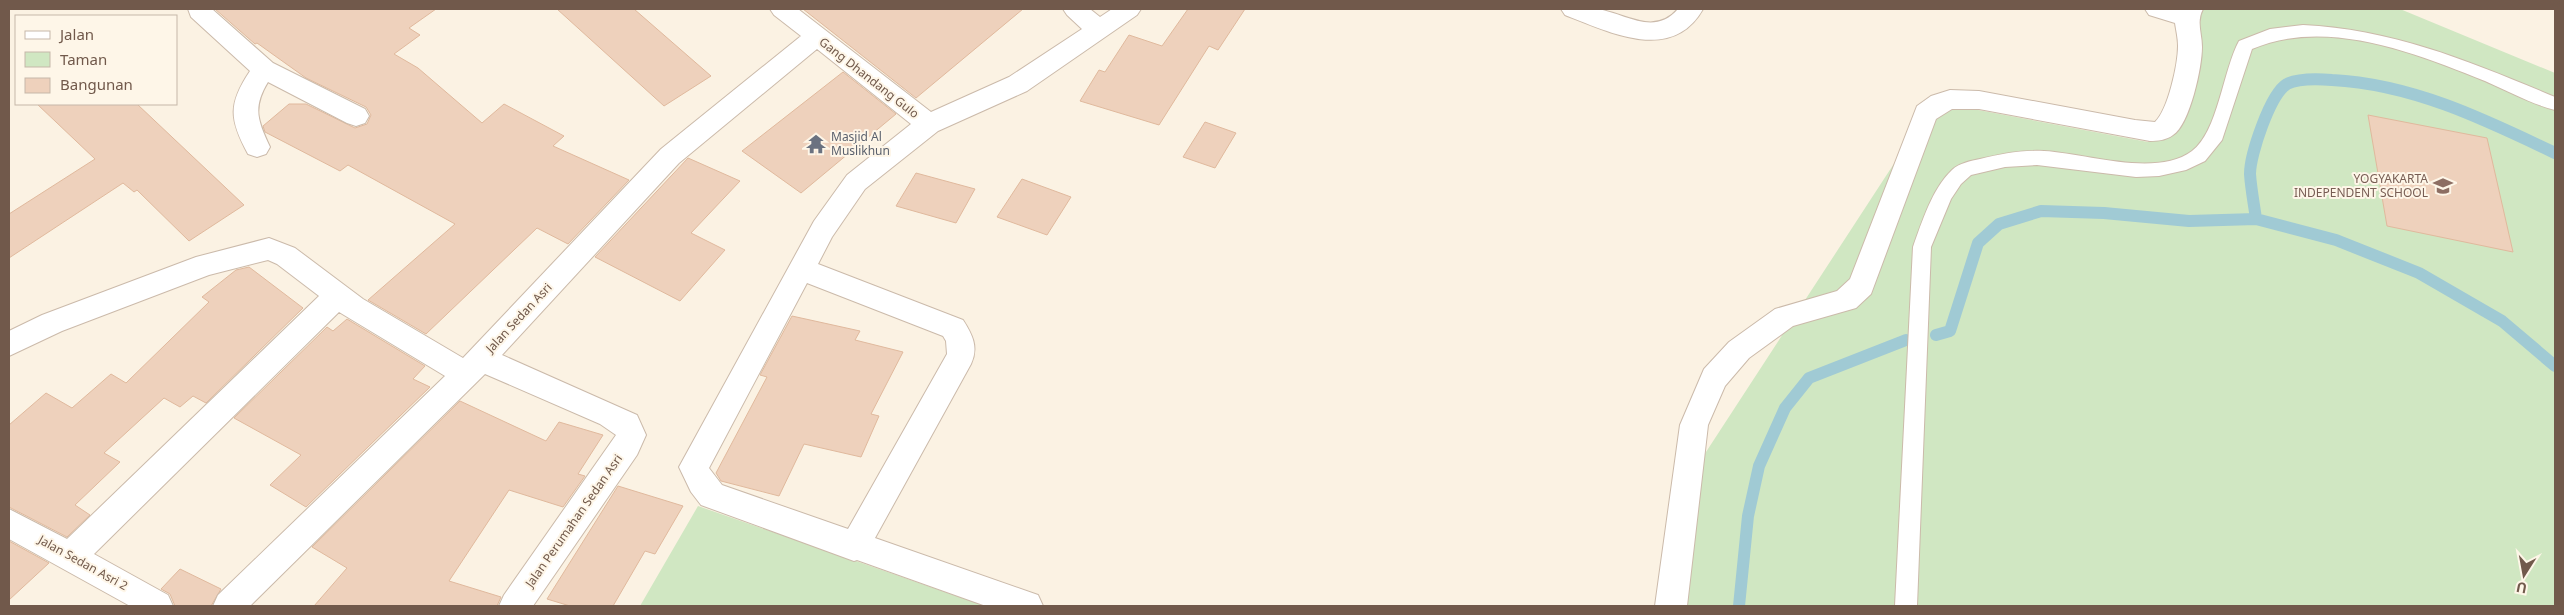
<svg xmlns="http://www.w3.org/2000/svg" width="2564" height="615" viewBox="0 0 2564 615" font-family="'Noto Sans',sans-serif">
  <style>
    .green { fill: #d0e7c2 }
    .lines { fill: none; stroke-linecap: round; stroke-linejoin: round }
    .stream { stroke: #a0cad4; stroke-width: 12 }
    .building { fill: #eed1bc; stroke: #e0b99d }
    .service-casing { stroke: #cbbaaa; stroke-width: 2 }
    .minor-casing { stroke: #cbbaaa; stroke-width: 2 }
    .service { fill: #fff; fill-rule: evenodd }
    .minor { fill: #fff; fill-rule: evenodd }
    .labels { text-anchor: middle; stroke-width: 4; stroke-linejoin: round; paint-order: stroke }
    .street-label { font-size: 12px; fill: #71594b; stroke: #fef6e8 }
    .worship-label { font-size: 12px; fill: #5b616d; stroke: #fef6e8; text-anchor: start }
    .education-label { font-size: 12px; fill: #785e54; stroke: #fef6e8; text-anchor: end }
  </style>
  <rect width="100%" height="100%" fill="#fbf2e3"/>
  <path class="green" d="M 2192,9 L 2400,9 L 2555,73 L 2555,606 L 1676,606 L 1691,475 L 1927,113 L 1957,106 L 2148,142 L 2177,93 Z
    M 698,506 L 985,606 L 640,606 Z"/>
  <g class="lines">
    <path class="stream" d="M 2256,219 C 2254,204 2251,189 2250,174 C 2250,155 2270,94 2287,84 C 2299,78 2320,79 2332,80 C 2412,84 2484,119 2555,153
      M 1936,335 L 1950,331 L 1978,243 L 1999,224 L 2041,211 L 2104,213 L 2189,221 L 2256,219 L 2336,240 L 2419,273 L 2502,321 L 2555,366
      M 1739,606 L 1748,516 L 1759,466 L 1785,408 L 1809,378 L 1906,340"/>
  </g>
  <path class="building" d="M 215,9 L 436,9 L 409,28 L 420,35 L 394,54 L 418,68 L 482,123 L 504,104 L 564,136 L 553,146 L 629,180 L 568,244 L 537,228 L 426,334 L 368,300 L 455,224 L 348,165 L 340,171 L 265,132 L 263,126 L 289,104 L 306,104 L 355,128 L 367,124 L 371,115 L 366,107 L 306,78 L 257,43 L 255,44 Z
    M 557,9 L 634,9 L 711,76 L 664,106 Z
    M 803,9 L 1023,9 L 916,98 Z
    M 1188,9 L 1245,9 L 1218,50 L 1209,46 L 1159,125 L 1080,101 L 1099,70 L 1105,72 L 1129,35 L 1162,46 Z
    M 843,72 L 896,114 L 801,193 L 742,151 Z
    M 37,104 L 137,104 L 244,205 L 189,241 L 137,190 L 134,192 L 123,183 L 9,258 L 9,214 L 95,159 Z
    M 2368,115 L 2487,138 L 2513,252 L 2387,226 Z
    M 1205,122 L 1236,133 L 1215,168 L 1183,157 Z
    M 688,158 L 740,181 L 691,233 L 725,250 L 680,301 L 595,257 Z
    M 916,173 L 975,189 L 956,223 L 896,206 Z
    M 1022,179 L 1071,197 L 1047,235 L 997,217 Z
    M 249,267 L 303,308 L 206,403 L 193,396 L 180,407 L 164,398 L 104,453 L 120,462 L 75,505 L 90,515 L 67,537 L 9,507 L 9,425 L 46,393 L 72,408 L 111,374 L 126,383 L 209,302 L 202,297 L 236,270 Z
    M 792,316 L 860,331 L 855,340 L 903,352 L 871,414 L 879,416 L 861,457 L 804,444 L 779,496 L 721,481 L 716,473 L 767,377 L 760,375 Z
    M 347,319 L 425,366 L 413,379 L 430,387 L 306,507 L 270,485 L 301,455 L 234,418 L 327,327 L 333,331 Z
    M 460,401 L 546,441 L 559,422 L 603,435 L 578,474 L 585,476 L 563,507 L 509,490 L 449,581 L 501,597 L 497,606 L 314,606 L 347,568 L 312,547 Z
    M 618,486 L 683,506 L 655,554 L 645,551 L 613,606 L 570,606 L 547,599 Z
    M 9,541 L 49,563 L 9,600 Z
    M 180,569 L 221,589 L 211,606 L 175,606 L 170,594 L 161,589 Z"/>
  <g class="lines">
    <defs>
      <path id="service" d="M 2303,25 C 2393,29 2474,63 2555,97 L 2555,110 C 2531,104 2508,91 2485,81 C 2415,53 2326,17 2252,49 L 2222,140 L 2205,161 L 2186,170 L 2159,176 L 2136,177 L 2037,165 L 2005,167 L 1971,175 L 1961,184 L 1951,199 L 1931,247 L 1917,606 L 1895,606 L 1913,247 C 1922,222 1932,189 1952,170 C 1959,163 1971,161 1980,159 C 2002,154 2021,150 2044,151 C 2085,153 2156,178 2192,151 C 2218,132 2223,70 2239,41 L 2270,29 Z"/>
      <path id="minor" d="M 188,9 L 212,9 L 273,63 L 365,109 L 369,116 L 365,123 L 356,126 L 347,123 L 268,82 C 252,108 258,121 270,147 L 266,154 L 257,157 L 248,154 C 229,119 228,104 250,71 L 191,17 Z
        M 770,9 L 798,9 L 931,112 L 1009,77 L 1082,29 L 1067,15 L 1063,9 L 1090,9 L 1100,17 L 1112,9 L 1141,9 L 1137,15 L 1027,91 L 938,131 L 865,189 L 832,237 L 818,264 L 963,320 C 972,334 979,347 971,364 L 875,538 L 1038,595 L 1043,606 L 986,606 L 857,560 L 854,561 L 701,505 L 691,492 L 679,467 L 814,221 L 847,175 L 911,124 L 817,49 L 679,163 L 502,355 L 637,415 L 646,435 L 637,455 L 533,606 L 499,606 L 504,595 L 616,435 L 600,424 L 485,374 L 250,606 L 213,606 L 218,595 L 445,376 L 339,312 L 94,554 L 168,595 L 173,606 L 130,606 L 9,539 L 9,509 L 67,539 L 319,296 L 277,264 L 268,260 L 209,275 L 62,331 L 9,356 L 9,331 L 42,315 L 196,257 L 269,238 L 295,248 L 363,299 L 463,358 L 661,149 L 801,36 L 774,15 ZM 807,283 L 943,336 L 946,341 L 947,354 L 848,529 L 722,485 L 709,468 Z
        M 1561,9 C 1572,8 1586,7 1597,9 C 1625,13 1654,37 1678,9 L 1703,9 C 1672,64 1609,32 1565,15 Z
        M 2145,9 L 2203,9 C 2196,22 2202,33 2202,47 C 2202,67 2190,124 2173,135 C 2167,140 2157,141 2150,141 L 1979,109 L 1952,109 L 1936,119 L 1871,294 L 1856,308 L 1793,326 L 1749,358 L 1725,386 L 1708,425 L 1687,606 L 1655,606 L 1680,425 L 1704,369 L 1729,342 L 1775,309 L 1837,291 L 1850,279 L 1917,106 L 1931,96 L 1950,90 L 1979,91 L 2135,120 L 2155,122 C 2168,110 2178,64 2178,46 C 2178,38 2176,30 2175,23 L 2149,15 Z"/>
    </defs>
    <use href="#service" class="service-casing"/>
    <use href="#minor" class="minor-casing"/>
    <use href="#service" class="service"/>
    <use href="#minor" class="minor"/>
  </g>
  <defs>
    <symbol id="temple-bare" viewBox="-9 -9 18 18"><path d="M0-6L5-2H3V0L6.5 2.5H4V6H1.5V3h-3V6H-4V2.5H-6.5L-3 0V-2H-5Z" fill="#6b7280" stroke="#fef6e8" stroke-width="2.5" paint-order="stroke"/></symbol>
    <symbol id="school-bare" viewBox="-9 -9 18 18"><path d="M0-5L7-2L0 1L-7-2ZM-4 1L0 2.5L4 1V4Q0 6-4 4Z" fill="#8d6e63" stroke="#fef6e8" stroke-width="2.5" paint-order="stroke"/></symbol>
  </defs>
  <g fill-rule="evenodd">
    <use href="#temple-bare" x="802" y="130" width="28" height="28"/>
    <use href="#school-bare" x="2429" y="172" width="28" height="28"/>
  </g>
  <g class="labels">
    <g class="street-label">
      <text transform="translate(869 78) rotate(38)" y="4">Gang Dhandang Gulo</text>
      <text transform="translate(519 318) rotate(-47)" y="4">Jalan Sedan Asri</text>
      <text transform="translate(574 521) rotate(-55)" y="4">Jalan Perumahan Sedan Asri</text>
      <text transform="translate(83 563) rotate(29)" y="4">Jalan Sedan Asri 2</text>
    </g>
    <g class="worship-label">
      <text x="831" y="141">Masjid Al<tspan x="831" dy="14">Muslikhun</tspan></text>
    </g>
    <g class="education-label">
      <text x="2428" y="183">YOGYAKARTA<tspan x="2428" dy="14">INDEPENDENT SCHOOL</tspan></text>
    </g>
  </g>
  <rect width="2564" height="615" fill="none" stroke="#71594b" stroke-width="20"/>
  <rect x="15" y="15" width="162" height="90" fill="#fef6e8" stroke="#c6b7a9"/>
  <rect x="25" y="31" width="25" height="8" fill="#ffffff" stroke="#c6b7a9"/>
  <text x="60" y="40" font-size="15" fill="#71594b">Jalan</text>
  <rect x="25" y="52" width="25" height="15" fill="#d0e7c2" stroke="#c6b7a9"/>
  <text x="60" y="65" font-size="15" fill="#71594b">Taman</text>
  <rect x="25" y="78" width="25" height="15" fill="#eed1bc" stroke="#c6b7a9"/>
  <text x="60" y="90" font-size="15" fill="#71594b">Bangunan</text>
  <g transform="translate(2524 575) rotate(191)" stroke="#fef6e8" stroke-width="4" paint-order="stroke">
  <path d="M0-4L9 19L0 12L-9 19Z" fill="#71594b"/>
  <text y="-8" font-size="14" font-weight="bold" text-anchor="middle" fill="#71594b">U</text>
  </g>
</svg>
